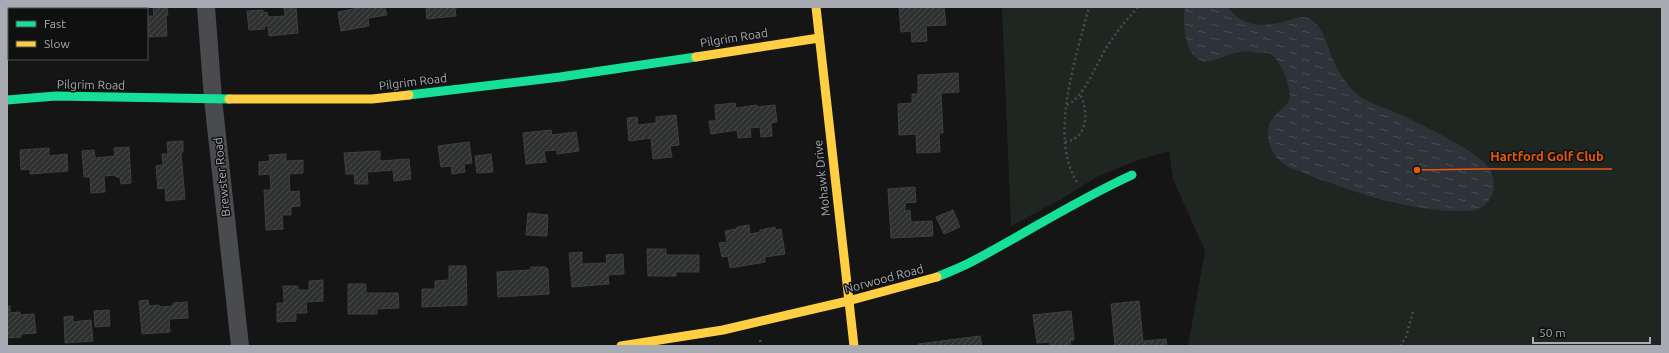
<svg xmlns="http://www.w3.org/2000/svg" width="1669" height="353" viewBox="0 0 1669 353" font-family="Ubuntu,sans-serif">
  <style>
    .grass { fill: #1f2520 }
    .water { fill: url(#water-ripples) }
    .building { fill: url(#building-hatch); stroke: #3e3f41 }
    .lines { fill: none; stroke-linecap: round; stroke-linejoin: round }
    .path { stroke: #4b4c4e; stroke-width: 2.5; stroke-dasharray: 2 3; stroke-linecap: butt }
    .street { stroke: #4a4b4e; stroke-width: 18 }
    .fast { stroke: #16e098; stroke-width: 9 }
    .slow { stroke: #ffcf43; stroke-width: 9 }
    .labels { text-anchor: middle; stroke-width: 3; stroke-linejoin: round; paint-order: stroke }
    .street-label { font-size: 12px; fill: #a8abb4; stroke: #101011 }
    .leader { fill: none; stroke: #e8590c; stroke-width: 1.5 }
    .callout-dot { fill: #e8590c; stroke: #101011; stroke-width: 1.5 }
    .callout-label { font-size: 13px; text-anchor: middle; font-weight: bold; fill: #e8590c; stroke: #101011; stroke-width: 3; stroke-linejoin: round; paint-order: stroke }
  </style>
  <defs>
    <pattern id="water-ripples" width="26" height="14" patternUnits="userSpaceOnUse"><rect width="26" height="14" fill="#2d3339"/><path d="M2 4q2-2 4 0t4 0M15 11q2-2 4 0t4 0" fill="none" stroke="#494e53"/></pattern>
    <pattern id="building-hatch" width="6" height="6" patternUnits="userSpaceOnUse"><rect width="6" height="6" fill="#2f3030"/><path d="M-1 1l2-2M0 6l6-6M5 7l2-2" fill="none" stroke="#4a4b4c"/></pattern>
  </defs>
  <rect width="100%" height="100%" fill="#151515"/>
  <path class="grass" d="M 1002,7 L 1662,7 L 1662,346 L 1188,346 L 1205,251 L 1173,179 L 1169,151 L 1135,161 L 1095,178 L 1060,200 L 1011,226 Z"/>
  <path class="water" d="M 1185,7 L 1227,7 C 1244,28 1263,27 1287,21 C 1294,19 1300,15 1308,18 C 1325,25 1328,52 1336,66 C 1341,76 1348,86 1356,93 C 1367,103 1381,106 1394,112 C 1413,120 1480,152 1489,168 C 1494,177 1496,188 1491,197 C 1488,202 1484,207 1478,209 C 1470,212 1459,211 1451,211 C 1394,208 1340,187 1288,167 C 1285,164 1279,161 1276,157 C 1267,145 1264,128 1275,115 C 1279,110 1287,107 1289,100 C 1291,93 1288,85 1286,79 C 1283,70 1280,62 1272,55 C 1269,52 1262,53 1258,53 C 1252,52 1245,51 1239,52 C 1219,56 1199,74 1188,46 C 1184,35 1183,19 1185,7 Z"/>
  <path class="building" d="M 94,7 L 108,7 L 109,9 L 94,9 Z
    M 153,7 L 167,7 L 168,15 L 166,15 L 167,36 L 147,37 L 147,16 L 154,16 Z
    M 296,7 L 298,33 L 269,36 L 268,26 L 264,26 L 265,29 L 249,30 L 247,11 L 263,10 L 263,13 L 267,12 L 268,17 L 285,16 L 284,8 Z
    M 385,7 L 387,15 L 368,18 L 369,26 L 341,31 L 338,12 L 364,7 Z
    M 426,7 L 465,7 L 455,8 L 456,16 L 427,19 Z
    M 899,7 L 923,7 L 923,8 L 944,7 L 946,25 L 926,26 L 927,41 L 912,42 L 911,31 L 901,32 Z
    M 958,73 L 959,92 L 941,93 L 943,133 L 939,133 L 940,152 L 917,153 L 916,134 L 899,135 L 898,104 L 912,103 L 912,94 L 918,94 L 918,75 Z
    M 735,103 L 736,108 L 757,105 L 757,107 L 775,105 L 777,122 L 771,123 L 772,136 L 761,137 L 760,127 L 750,128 L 751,137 L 738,138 L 737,130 L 711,134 L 709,121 L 716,121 L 715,105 Z
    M 676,115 L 679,145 L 670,146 L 672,157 L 653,159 L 651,138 L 629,141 L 627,118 L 637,117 L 638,125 L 656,123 L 656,117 Z
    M 551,130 L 552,135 L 576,132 L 579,151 L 557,154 L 557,150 L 544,151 L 546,162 L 526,164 L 523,133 Z
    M 183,141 L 183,152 L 181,153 L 185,199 L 166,201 L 165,188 L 158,189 L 156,166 L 163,165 L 162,154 L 168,154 L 167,142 Z
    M 469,142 L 472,163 L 464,164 L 465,172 L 452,174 L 451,166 L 441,167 L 438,146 Z
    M 129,147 L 131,183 L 121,184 L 120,177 L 116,177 L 116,175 L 104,176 L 105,192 L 91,193 L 90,177 L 84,177 L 82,151 L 94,150 L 95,158 L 115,156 L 114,148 Z
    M 49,148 L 49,156 L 67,154 L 68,171 L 30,174 L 30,169 L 21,170 L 20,150 Z
    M 380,151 L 380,161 L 409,159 L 411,179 L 394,181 L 393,170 L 367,172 L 368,184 L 355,184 L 354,174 L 346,174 L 344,153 Z
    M 286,154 L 286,161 L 303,160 L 303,173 L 289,174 L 290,192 L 299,191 L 300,206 L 291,207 L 291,215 L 282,215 L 283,229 L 266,230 L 264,190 L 271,190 L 270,174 L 259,175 L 259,162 L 270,161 L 269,155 Z
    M 491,154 L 493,172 L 477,173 L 475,156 Z
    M 915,187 L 916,202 L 905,203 L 905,211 L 910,210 L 911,222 L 932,221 L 933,236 L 891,238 L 888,189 Z
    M 953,210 L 960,227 L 944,234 L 936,217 Z
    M 528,213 L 548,215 L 547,236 L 526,235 Z
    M 749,225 L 750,234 L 760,232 L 760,230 L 775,227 L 776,230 L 781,229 L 785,254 L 765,257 L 765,262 L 730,268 L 728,256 L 722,257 L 719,243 L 727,242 L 725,231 L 737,229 L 737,227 Z
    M 647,249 L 666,249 L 666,255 L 699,255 L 699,272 L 676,272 L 676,276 L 648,276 Z
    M 582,252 L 582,264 L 607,263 L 606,255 L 623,254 L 624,274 L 608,275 L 609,284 L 572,287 L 569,253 Z
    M 449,266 L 466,266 L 467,305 L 422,307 L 422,289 L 435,289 L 435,281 L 449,280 Z
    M 531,267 L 545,267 L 548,269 L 549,294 L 498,297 L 497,272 L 530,270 Z
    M 323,280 L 323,301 L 306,302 L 307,313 L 296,313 L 296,321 L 277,322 L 277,303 L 284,303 L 283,286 L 298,286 L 298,290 L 309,290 L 309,281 Z
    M 348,284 L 366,284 L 366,293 L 398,293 L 399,308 L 377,309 L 377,314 L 348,314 Z
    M 148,300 L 149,306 L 159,305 L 159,307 L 173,306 L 173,303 L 187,302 L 188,318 L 169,319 L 170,332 L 142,334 L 139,301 Z
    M 1139,301 L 1143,341 L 1166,339 L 1167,346 L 1115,346 L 1111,304 Z
    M 7,306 L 10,306 L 10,313 L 20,312 L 20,315 L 34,314 L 36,333 L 21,334 L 21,337 L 7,338 Z
    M 109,310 L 110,326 L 95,327 L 94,311 Z
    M 1071,311 L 1074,340 L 1070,341 L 1071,346 L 1049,346 L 1050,342 L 1037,343 L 1033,315 Z
    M 73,316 L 73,322 L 91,320 L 93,341 L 65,343 L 64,317 Z
    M 980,336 L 982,346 L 919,346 L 918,344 Z"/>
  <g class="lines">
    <path class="path" d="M 1067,105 C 1084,97 1096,65 1106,48 C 1116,33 1126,20 1138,7
      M 1065,142 C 1088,139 1089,111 1080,94
      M 1077,182 C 1048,137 1077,54 1089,7
      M 760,340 L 761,346
      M 1400,346 L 1406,337 L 1413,311"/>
    <path class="street" d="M 206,7 L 213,99 L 240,346"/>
    <path class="fast" d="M 409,95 L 560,77 L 696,57
      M 7,100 L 56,96 L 229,99
      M 937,277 C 949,272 962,267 973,261 C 1026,233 1077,200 1132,175"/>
    <path class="slow" d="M 816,7 L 854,346
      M 696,57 L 819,38
      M 229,99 L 372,99 L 409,95
      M 621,346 L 723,330 L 848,301 L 937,277"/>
  </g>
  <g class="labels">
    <g class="street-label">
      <text transform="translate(734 38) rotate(-9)" y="4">Pilgrim Road</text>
      <text transform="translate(413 82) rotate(-7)" y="4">Pilgrim Road</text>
      <text transform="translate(91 85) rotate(1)" y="4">Pilgrim Road</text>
      <text transform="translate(222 177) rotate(-96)" y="4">Brewster Road</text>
      <text transform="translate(822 178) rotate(-96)" y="4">Mohawk Drive</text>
      <text transform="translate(884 279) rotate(-15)" y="4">Norwood Road</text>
    </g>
  </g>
  <path class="leader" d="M1417 170L1482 169H1612"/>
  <circle class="callout-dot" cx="1417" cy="170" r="4"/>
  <g class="callout-label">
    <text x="1547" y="161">Hartford Golf Club</text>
  </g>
  <rect width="1669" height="353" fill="none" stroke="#a8abb4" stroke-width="16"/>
  <rect x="8" y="8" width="140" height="52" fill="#101011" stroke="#4d4e52"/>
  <rect x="16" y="21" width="20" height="6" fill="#16e098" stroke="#4d4e52"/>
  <text x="44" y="28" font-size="12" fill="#a8abb4">Fast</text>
  <rect x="16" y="41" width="20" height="6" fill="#ffcf43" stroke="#4d4e52"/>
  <text x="44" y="48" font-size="12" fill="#a8abb4">Slow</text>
  <path d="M1533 337v6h117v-6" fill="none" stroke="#a8abb4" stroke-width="2"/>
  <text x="1539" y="337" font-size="12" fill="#a8abb4" stroke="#101011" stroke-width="3" paint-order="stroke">50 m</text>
</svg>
